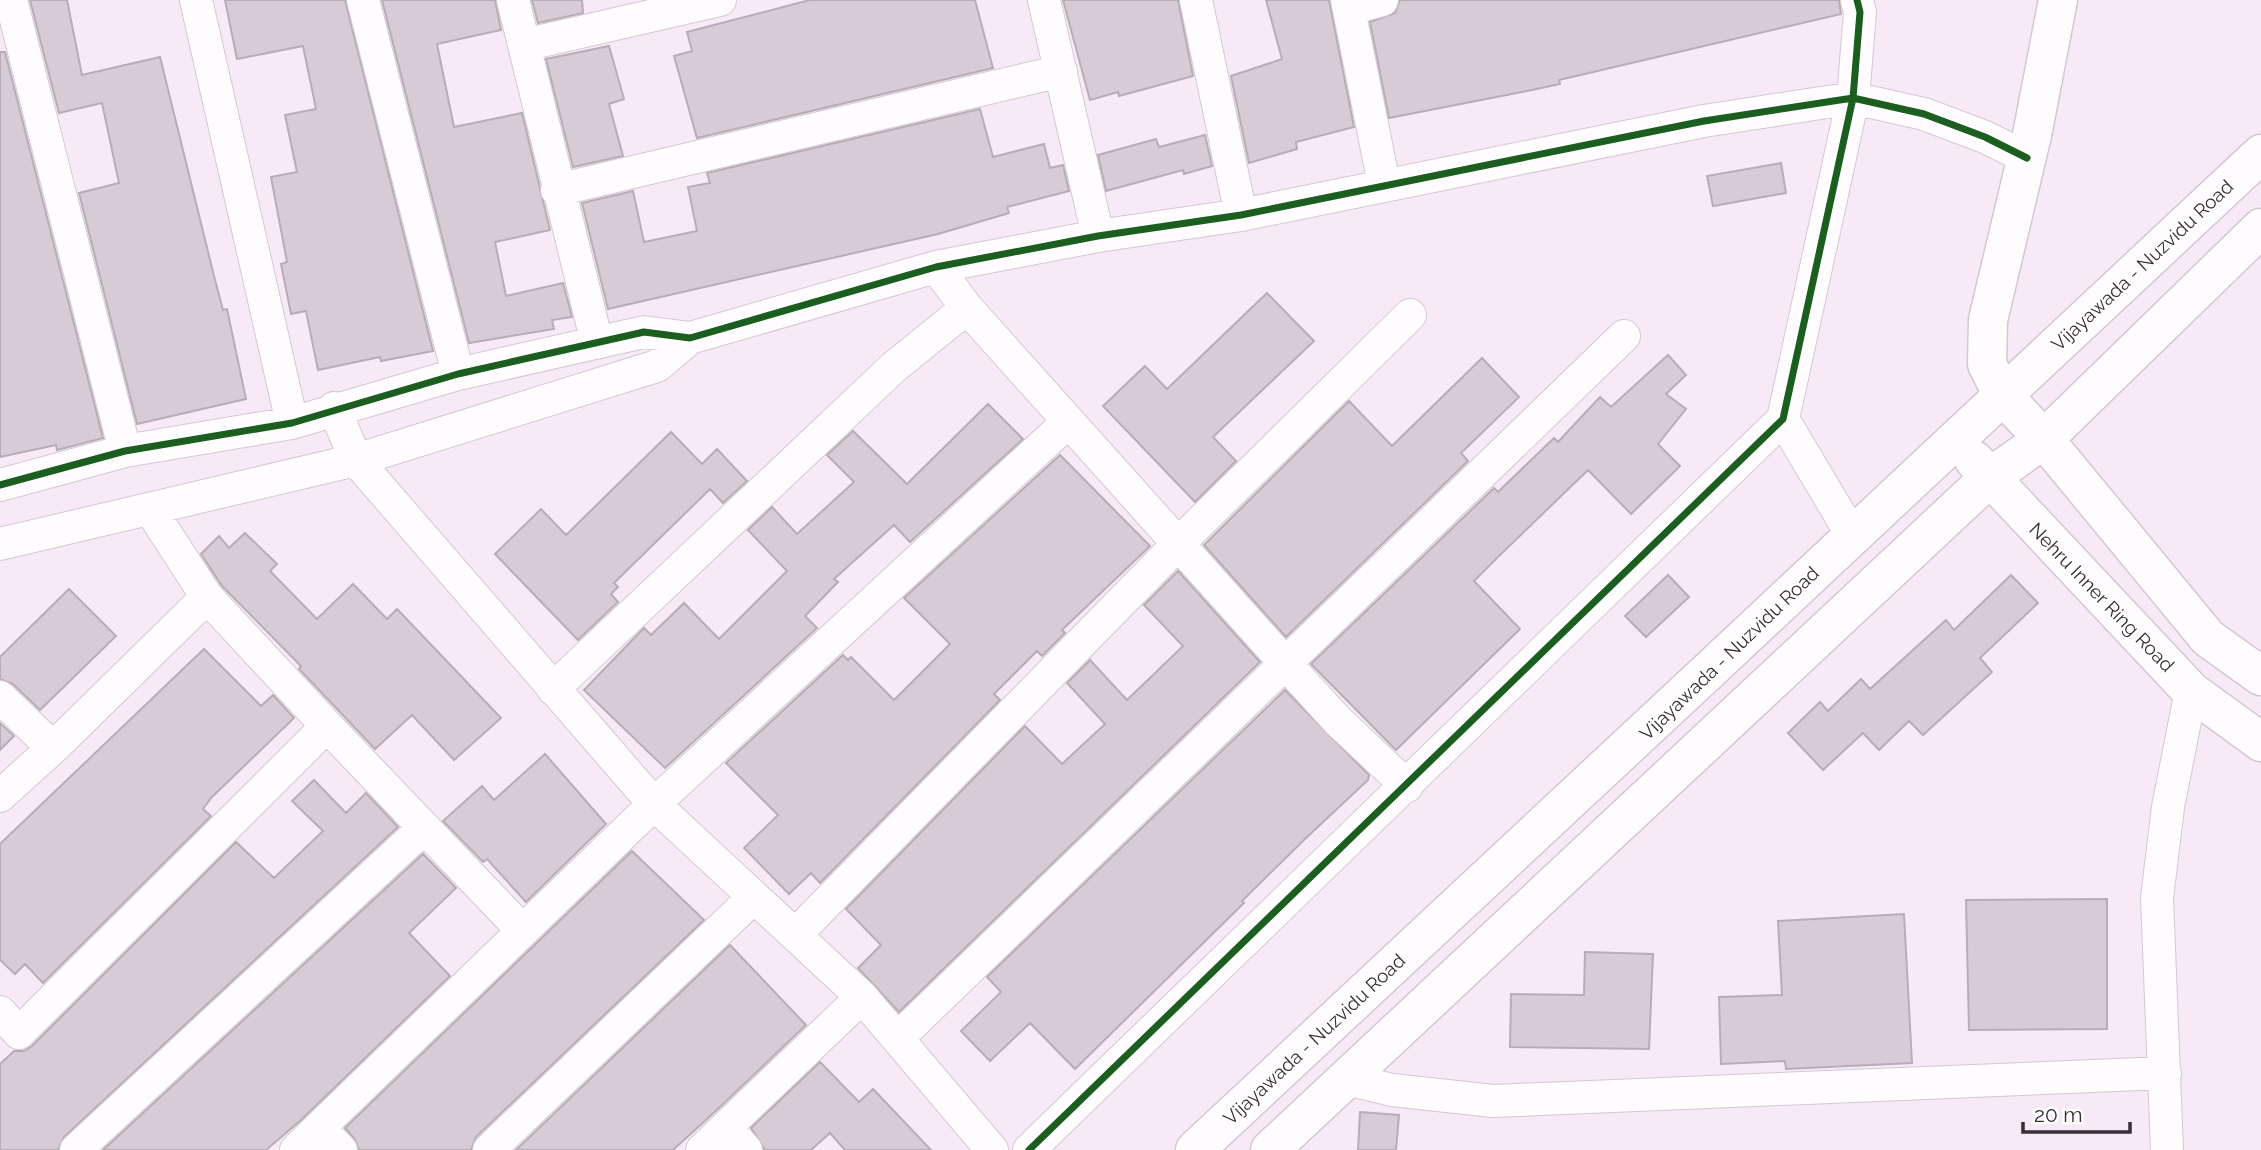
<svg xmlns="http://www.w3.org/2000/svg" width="2261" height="1150" viewBox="0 0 2261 1150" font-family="Raleway,sans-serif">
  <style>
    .building { fill: #d7ccd6; stroke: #b7adb6; stroke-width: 2 }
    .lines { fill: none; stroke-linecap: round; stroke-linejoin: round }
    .street-casing { stroke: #d3c8d2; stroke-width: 34 }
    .secondary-casing { stroke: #d3c8d2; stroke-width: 41 }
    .primary-casing { stroke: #d3c8d2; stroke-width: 41 }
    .street { stroke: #fefcfe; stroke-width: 32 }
    .secondary { stroke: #fefcfe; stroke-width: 38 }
    .primary { stroke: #fefcfe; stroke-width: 38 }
    .cycleway-casing { stroke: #fff; stroke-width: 11 }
    .cycleway { stroke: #1b5e20; stroke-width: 7 }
    .labels { text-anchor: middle; stroke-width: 5; stroke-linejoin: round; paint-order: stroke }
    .street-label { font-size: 19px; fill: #372e36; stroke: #fff }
  </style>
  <rect width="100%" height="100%" fill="#f7eaf6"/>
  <path class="building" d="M 30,0 L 67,0 L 82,75 L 160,57 L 214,276 L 223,310 L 227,309 L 246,399 L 137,424 L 79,193 L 119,183 L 102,103 L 59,113 Z
    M 225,0 L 345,0 L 433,351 L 381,361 L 380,357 L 318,370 L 306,311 L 291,314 L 281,264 L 287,262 L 271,177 L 297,172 L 285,115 L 316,109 L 303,46 L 237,59 Z
    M 382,0 L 495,0 L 501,30 L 437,44 L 454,127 L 522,113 L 550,230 L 495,242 L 506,296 L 563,283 L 572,317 L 552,320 L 554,329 L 469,343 Z
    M 532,0 L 582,0 L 583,13 L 538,23 Z
    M 810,0 L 975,0 L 993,68 L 697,138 L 674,56 L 692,51 L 687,32 Z
    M 1063,0 L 1178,0 L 1193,76 L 1119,96 L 1118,92 L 1090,100 Z
    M 1266,0 L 1329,0 L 1354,127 L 1296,142 L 1297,149 L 1249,163 L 1231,76 L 1282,59 Z
    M 1400,0 L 1839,0 L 1841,14 L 1559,80 L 1560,84 L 1532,90 L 1389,118 L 1370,22 L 1395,13 Z
    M 609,46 L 624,99 L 609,104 L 623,156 L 573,167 L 546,59 Z
    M 0,52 L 5,52 L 103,438 L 57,450 L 56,445 L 0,457 Z
    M 980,109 L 993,157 L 1044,144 L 1050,168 L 1063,165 L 1069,191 L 1007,207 L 1009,213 L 938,234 L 608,309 L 582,203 L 633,191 L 644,242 L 697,231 L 688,187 L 710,183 L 707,173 Z
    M 1205,135 L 1212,166 L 1184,174 L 1183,170 L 1106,191 L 1098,155 L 1156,139 L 1159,147 Z
    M 1781,163 L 1786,193 L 1713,206 L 1707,176 Z
    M 1267,293 L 1314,341 L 1213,437 L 1236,461 L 1195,502 L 1103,406 L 1145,366 L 1167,389 Z
    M 1668,355 L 1686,375 L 1666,394 L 1686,409 L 1658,444 L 1680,466 L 1631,514 L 1588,470 L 1498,557 L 1474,581 L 1520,629 L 1396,750 L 1311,664 L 1494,488 L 1498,492 L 1554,438 L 1558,442 L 1600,397 L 1611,407 Z
    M 1482,358 L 1519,397 L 1461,453 L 1468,461 L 1286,637 L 1204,545 L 1349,401 L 1392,446 Z
    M 988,404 L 1023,439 L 910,542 L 894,525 L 834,579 L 838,582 L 805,616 L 817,628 L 665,768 L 584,690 L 644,628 L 651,635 L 684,603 L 719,639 L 787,571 L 748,530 L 772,507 L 797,534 L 854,482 L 827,455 L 853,431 L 907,484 Z
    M 671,432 L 702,464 L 717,449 L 747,481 L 723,503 L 710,489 L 614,583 L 618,587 L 611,594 L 618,602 L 578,640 L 495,554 L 541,509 L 566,535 Z
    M 1060,455 L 1150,546 L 1062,630 L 1065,633 L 1042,656 L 1037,651 L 994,694 L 1000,700 L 820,883 L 811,873 L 789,894 L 744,848 L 778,815 L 726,763 L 843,655 L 848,660 L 851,657 L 894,700 L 950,644 L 904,598 Z
    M 245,533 L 277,564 L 270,571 L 317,619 L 353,584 L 387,619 L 397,609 L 501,718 L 454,760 L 412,715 L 375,749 L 299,669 L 301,666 L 222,586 L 201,554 L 219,536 L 229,548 Z
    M 1178,571 L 1260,662 L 899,1012 L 858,968 L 881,945 L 846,909 L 1025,726 L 1062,764 L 1105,724 L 1067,683 L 1090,660 L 1127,700 L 1183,646 L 1144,605 Z
    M 1668,575 L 1689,597 L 1646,637 L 1625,616 Z
    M 2011,575 L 2038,603 L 1980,658 L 1992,672 L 1923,735 L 1909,721 L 1879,750 L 1863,733 L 1823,770 L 1788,733 L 1820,702 L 1828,711 L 1861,679 L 1870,689 L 1946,620 L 1954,630 Z
    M 69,589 L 116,636 L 40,710 L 13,684 L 0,679 L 0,657 Z
    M 204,649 L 261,706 L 273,695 L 294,718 L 211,798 L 203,809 L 211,816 L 43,983 L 25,964 L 15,974 L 0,960 L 0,844 Z
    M 1285,690 L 1369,775 L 1368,780 L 1306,838 L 1242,901 L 1244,903 L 1075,1069 L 1030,1023 L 990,1061 L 961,1031 L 1001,992 L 987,977 Z
    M 0,723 L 14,736 L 0,750 Z
    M 545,754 L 606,824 L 526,902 L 487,859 L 483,862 L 443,821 L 482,786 L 494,800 Z
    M 314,780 L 346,813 L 366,793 L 398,827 L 64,1137 L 58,1150 L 0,1150 L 0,1064 L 14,1051 L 24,1051 L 32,1046 L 236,842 L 274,878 L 323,831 L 292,801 Z
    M 632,851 L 704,920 L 476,1137 L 471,1150 L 359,1150 L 354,1138 L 345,1128 Z
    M 423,854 L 456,888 L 409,933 L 450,976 L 301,1120 L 266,1150 L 103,1150 Z
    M 2107,899 L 2107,1029 L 1969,1030 L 1966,900 Z
    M 1904,914 L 1912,1063 L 1786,1069 L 1785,1061 L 1721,1064 L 1719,997 L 1782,995 L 1778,921 Z
    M 730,945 L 806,1025 L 719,1108 L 673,1150 L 516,1150 Z
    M 1585,952 L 1653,954 L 1649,1049 L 1510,1047 L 1511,994 L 1584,995 Z
    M 820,1062 L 859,1102 L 873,1089 L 931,1150 L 845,1150 L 830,1133 L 811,1150 L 765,1150 L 751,1128 Z
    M 1360,1112 L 1399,1115 L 1396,1150 L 1358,1150 Z"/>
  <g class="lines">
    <defs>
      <path id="street" d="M 11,0 L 125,451
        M 196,0 L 292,423
        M 363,0 L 458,374
        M 513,0 L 597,343
        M 1044,0 L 1098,236
        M 1196,0 L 1241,215
        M 1347,0 L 1384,184
        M 1349,9 L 1382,0
        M 524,45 L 720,0
        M 557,190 L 1061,71
        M 936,267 L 967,308 L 1286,664 L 1338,721 L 1407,786
        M 334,408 L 356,460 L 654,804 L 862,997 L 992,1150
        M 1783,419 L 1852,535
        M 0,485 L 125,451 L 292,423 L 458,374 L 644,332 L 690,338 L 936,267 L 1098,236 L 1241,215 L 1704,121 L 1853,98 L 1924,114 L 1985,137 L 2027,158
        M 150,509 L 207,597 L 327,726
        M 0,544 L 356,460 L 657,366 L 690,338
        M 553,689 L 894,367 L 967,308
        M 0,697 L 53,748
        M 0,796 L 53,748 L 207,597
        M 795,935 L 1178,544 L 1410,315
        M 0,1012 L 19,1033 L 327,726 L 522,930
        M 899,1037 L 1624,336
        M 1347,1079 L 1392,1090 L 1493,1101 L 2165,1073
        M 726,1127 L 746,1150
        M 319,1128 L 341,1150
        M 76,1150 L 424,828
        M 296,1150 L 654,804 L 1068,422
        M 489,1150 L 754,897
        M 702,1150 L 862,997
        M 1029,1150 L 1783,419 L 1853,98 L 1860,12 L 1857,0
        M 2167,1150 L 2157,898 L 2168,807 L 2191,691"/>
      <path id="secondary" d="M 2003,396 L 1987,364 L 1988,320 L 2032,135 L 2058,0"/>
      <path id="primary" d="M 2003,396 L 2044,439 L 2208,638 L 2261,676
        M 1974,460 L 2191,691 L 2261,742
        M 1195,1150 C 1551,819 1906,486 2261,154
        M 1270,1150 L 1989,478 L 2044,439 L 2261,228"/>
    </defs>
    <use href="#street" class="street-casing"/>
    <use href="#secondary" class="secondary-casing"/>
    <use href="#primary" class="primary-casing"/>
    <use href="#street" class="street"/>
    <use href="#secondary" class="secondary"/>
    <use href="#primary" class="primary"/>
    <defs>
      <path id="cycleway" d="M 0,485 L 125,451 L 292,423 L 458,374 L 644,332 L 690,338 L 936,267 L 1098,236 L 1241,215 L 1704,121 L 1853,98 L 1924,114 L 1985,137 L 2027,158
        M 1029,1150 L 1783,419 L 1853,98 L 1860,12 L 1857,0"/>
    </defs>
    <use href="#cycleway" class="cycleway-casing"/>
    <use href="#cycleway" class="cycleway"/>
  </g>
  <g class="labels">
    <g class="street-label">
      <text transform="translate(2142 265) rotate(-43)" y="7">Vijayawada - Nuzvidu Road</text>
      <text transform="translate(2102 597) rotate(46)" y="7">Nehru Inner Ring Road</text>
      <text transform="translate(1729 653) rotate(-44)" y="7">Vijayawada - Nuzvidu Road</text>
      <text transform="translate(1314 1039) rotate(-43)" y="7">Vijayawada - Nuzvidu Road</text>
    </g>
  </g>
  <path d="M2023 1122v10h107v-10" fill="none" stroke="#372e36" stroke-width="3.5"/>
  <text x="2034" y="1122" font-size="21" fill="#372e36" stroke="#ffffff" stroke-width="5" paint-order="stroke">20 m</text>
</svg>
